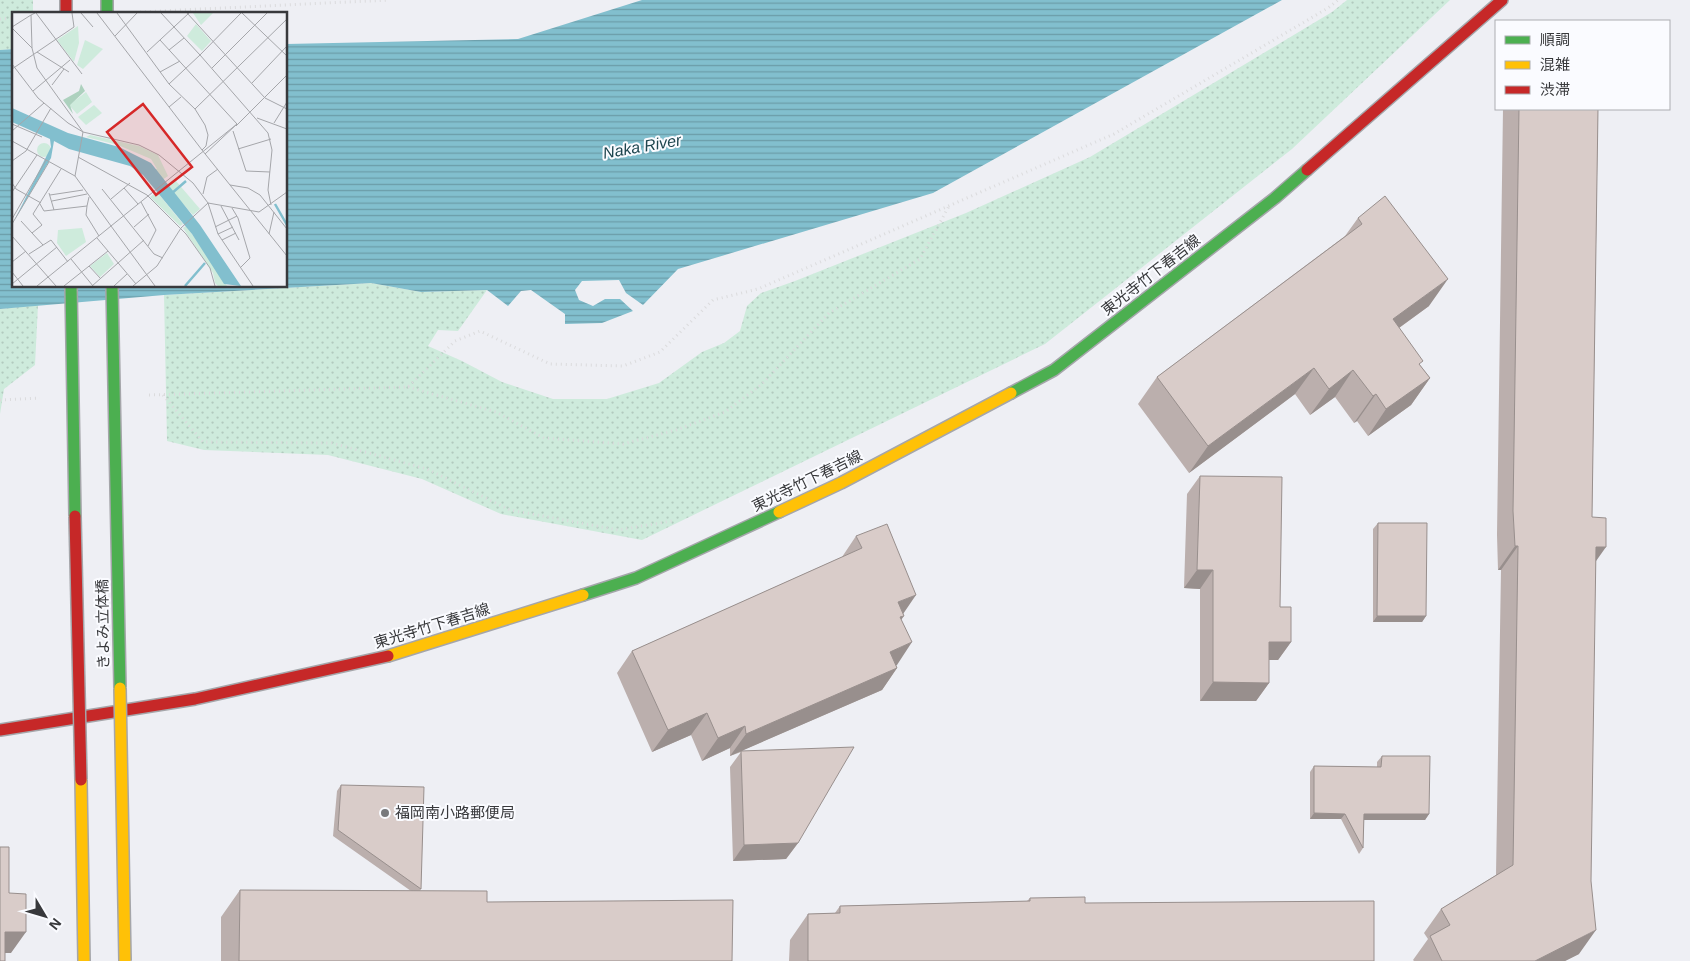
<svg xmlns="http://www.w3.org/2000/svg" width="1690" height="961" viewBox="0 0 1690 961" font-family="Helvetica,'Noto Sans JP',sans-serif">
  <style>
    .grass { fill: url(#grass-dots) }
    .water { fill: url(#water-rules) }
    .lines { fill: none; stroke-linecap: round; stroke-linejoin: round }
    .fast-casing { stroke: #a5a6aa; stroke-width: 14 }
    .slow-casing { stroke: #a5a6aa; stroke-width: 14 }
    .jam-casing { stroke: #a5a6aa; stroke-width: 14 }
    .path { stroke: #dbdbdd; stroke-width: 3; stroke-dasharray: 1 4; stroke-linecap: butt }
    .fast { stroke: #4caf50; stroke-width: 11 }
    .slow { stroke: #ffc107; stroke-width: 11 }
    .jam { stroke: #c62828; stroke-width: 11 }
    .fast-bridge-casing { stroke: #a5a6aa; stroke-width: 14; stroke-linecap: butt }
    .slow-bridge-casing { stroke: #a5a6aa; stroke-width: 14; stroke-linecap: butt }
    .jam-bridge-casing { stroke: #a5a6aa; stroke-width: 14; stroke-linecap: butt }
    .fast-bridge { stroke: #4caf50; stroke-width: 11 }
    .slow-bridge { stroke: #ffc107; stroke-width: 11 }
    .jam-bridge { stroke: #c62828; stroke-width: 11 }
    .wall { fill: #bbafad }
    .shaded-wall { fill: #988f8d }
    .building { fill: #d9ccc9; stroke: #988f8d }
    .poi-dot { fill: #78797c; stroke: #fafbff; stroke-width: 2 }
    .labels { text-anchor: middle; stroke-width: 4; stroke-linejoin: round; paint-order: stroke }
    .street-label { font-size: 15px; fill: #38393c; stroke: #fafbff }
    .poi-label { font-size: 15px; fill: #38393c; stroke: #fafbff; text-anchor: start }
    .water-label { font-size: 16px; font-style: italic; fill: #1d454e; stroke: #fafbff }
    .inset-river { fill: none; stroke: #82bfce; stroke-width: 2.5 }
    .inset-road { fill: none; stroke: #a5a6aa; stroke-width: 1 }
    .view { fill: #d62828; fill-opacity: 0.15; stroke: #d62828; stroke-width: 2.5 }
    .inset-edge { fill: none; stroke: #38393c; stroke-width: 2.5 }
  </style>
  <defs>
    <pattern id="grass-dots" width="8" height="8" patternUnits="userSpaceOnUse" patternTransform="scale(1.25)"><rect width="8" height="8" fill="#ceebdc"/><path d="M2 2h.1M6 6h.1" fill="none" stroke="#b2cabe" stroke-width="1.8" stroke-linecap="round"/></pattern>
    <pattern id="water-rules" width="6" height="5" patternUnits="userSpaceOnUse" patternTransform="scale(1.25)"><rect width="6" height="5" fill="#82bfce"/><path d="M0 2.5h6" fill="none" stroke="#6b9ca8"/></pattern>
  </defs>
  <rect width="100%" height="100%" fill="#eeeff4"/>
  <path class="grass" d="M 0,0 L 33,0 L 33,14 L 14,14 L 14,49 L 0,50 Z
    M 1347,0 L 1450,0 L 1292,149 L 1045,344 L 642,540 L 501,514 L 422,479 L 328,455 L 204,450 L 167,441 L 164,295 L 371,283 L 421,292 L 487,290 L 458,331 L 438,330 L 428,346 L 462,361 L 502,382 L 553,399 L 607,399 L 659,383 L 702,352 L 724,343 L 740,331 L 747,306 L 761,293 L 795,281 L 966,213 L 1090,157 L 1332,12 Z
    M 38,305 L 35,365 L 4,389 L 0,414 L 0,309 Z"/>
  <path class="water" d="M 642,0 L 1282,0 L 933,193 L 678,269 L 643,305 L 626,293 L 619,280 L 582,281 L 575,290 L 579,300 L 593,306 L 605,299 L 620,299 L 633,311 L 602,323 L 565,324 L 565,314 L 531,290 L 521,291 L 508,306 L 487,290 L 421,292 L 371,283 L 164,295 L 0,309 L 0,50 L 14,49 L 14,286 L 286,286 L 286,44 L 518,39 Z"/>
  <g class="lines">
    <defs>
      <path id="fast" d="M 107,0 L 107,14
        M 1011,393 L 1054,370 L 1275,198 L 1307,170
        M 583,595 L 636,578 L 779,512"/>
      <path id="slow" d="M 779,512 L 841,483 L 1011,393
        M 388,656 L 583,595"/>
      <path id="jam" d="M 66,0 L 66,14
        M 1307,170 L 1502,0
        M 0,730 L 195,699 L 388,656"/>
    </defs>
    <use href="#fast" class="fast-casing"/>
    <use href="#slow" class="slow-casing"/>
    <use href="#jam" class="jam-casing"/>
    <path class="path" d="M 140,12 L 389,0
      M 0,19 L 14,18
      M 408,387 L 496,412 L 544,438 L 623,444 L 676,430 L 725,412 L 762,384 L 829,313 L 920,259 L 949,206
      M 149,395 L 408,387 L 455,341 L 480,331 L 550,364 L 623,366 L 660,352 L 713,300 L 758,289 L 1114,134 L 1328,8 L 1338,0
      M 163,395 L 203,442 L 332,443 L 427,469 L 510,510 L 618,530 L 672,521
      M 0,400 L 40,398"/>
    <use href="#fast" class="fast"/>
    <use href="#slow" class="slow"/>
    <use href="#jam" class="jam"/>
    <defs>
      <path id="fast-bridge" d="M 71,286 L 75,516
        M 112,286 L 120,688"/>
      <path id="slow-bridge" d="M 120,688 L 125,961
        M 81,780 L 84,961"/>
      <path id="jam-bridge" d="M 75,516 L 81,780"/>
    </defs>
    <use href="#fast-bridge" class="fast-bridge-casing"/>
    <use href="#slow-bridge" class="slow-bridge-casing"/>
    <use href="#jam-bridge" class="jam-bridge-casing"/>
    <use href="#fast-bridge" class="fast-bridge"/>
    <use href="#slow-bridge" class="slow-bridge"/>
    <use href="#jam-bridge" class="jam-bridge"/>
  </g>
  <path class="wall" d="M 1503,109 L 1598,109 L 1592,517 L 1596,561 L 1579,954 L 1565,961 L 1414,961 L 1413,960 L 1428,939 L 1424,933 L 1441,909 L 1496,875 L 1501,570 L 1498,570 L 1497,535 Z
    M 1358,218 L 1429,306 L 1399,328 L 1420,365 L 1430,378 L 1411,405 L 1368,436 L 1357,421 L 1354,423 L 1335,397 L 1310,415 L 1295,394 L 1189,473 L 1138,404 L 1157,377 L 1345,236 Z
    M 1200,476 L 1280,607 L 1291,642 L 1278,660 L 1269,660 L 1269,683 L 1256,701 L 1200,701 L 1200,589 L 1184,588 L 1187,494 Z
    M 1378,523 L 1426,616 L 1422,622 L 1373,622 L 1373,529 Z
    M 856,536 L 903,614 L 901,619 L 896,665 L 897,668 L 882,690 L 743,750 L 798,843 L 786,859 L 733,861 L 730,767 L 741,752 L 730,756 L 730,748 L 702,761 L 691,735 L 652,752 L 617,673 L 632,651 L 842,557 Z
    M 1382,756 L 1429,814 L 1425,820 L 1364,820 L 1363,848 L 1359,854 L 1341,819 L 1310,819 L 1310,772 L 1314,766 L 1377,767 L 1377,762 Z
    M 341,785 L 421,889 L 420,891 L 487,902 L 732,961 L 221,961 L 221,917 L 240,890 L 411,891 L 333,836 L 337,791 Z
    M 1030,898 L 1085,903 L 1374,961 L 789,961 L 790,940 L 808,914 L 835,913 L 840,906 L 1027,901 Z"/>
  <path class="shaded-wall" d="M 1448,279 L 1429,306 L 1374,346 L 1393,319 Z
    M 1314,368 L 1295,394 L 1189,473 L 1208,446 Z
    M 1353,370 L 1335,397 L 1310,415 L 1329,389 Z
    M 1430,378 L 1411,405 L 1368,436 L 1386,409 Z
    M 1376,394 L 1357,421 L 1354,423 L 1373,396 Z
    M 1515,546 L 1518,546 L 1501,570 L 1498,570 Z
    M 1596,547 L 1606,547 L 1589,571 Z
    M 1197,570 L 1213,570 L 1200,589 L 1184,588 Z
    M 916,595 L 901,617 L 904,616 L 888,638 L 898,602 Z
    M 1377,616 L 1426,616 L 1422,622 L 1373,622 Z
    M 912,642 L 897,665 L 874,675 L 890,652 Z
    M 1269,642 L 1291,642 L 1278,660 L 1257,660 Z
    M 897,668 L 882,690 L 730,756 L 746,734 Z
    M 1213,682 L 1269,683 L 1256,701 L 1200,701 Z
    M 707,713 L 691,735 L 652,752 L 668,730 Z
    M 745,726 L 730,748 L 702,761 L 718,738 Z
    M 1314,813 L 1345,814 L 1341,819 L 1310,819 Z
    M 1364,814 L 1429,814 L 1425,820 L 1360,820 Z
    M 798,843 L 786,859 L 733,861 L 744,845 Z
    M 1596,930 L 1579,954 L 1565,961 L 1535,961 Z
    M 5,932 L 26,932 L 11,953 L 0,953 Z"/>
  <path class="building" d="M 1519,109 L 1598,109 L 1592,517 L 1606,518 L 1606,547 L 1596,547 L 1591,881 L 1596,930 L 1535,961 L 1442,961 L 1430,936 L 1450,925 L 1441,909 L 1513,865 L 1518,546 L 1515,546 L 1513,511 Z
    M 1385,196 L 1448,279 L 1393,319 L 1423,361 L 1419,364 L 1430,378 L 1386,409 L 1376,394 L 1373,396 L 1353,370 L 1329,389 L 1314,368 L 1208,446 L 1157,377 L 1362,224 L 1358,218 Z
    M 1200,476 L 1282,477 L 1280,607 L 1291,607 L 1291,642 L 1269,642 L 1269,683 L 1213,682 L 1213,570 L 1197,570 Z
    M 1378,523 L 1427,523 L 1426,616 L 1377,616 Z
    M 887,524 L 916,595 L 898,602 L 904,616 L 900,617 L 912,642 L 890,652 L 897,668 L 746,734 L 745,726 L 718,738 L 707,713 L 668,730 L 632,651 L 862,548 L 856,536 Z
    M 854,747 L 798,843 L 744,845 L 741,751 Z
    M 1382,756 L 1430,756 L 1429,814 L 1364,814 L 1363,848 L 1345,814 L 1314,813 L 1314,766 L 1381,767 Z
    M 341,785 L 424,787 L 421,889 L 338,830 Z
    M 0,847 L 9,847 L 9,893 L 26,894 L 26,932 L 5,932 L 5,961 L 0,961 Z
    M 240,890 L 487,891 L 487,902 L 733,900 L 732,961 L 239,961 Z
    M 1085,897 L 1085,903 L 1374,901 L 1374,961 L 808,961 L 808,914 L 840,913 L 840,906 L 1030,901 L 1030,898 Z"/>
  <circle class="poi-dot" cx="385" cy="813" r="5"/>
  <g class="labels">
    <g class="street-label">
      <text transform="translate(1151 275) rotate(-38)" y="5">東光寺竹下春吉線</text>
      <text transform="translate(807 481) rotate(-26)" y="5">東光寺竹下春吉線</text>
      <text transform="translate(103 624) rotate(-91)" y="5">きよみ立体橋</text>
      <text transform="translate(432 626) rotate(-17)" y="5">東光寺竹下春吉線</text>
    </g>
    <g class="poi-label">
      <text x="395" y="818">福岡南小路郵便局</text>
    </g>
    <g class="water-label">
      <text transform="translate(642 146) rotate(-10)" y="6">Naka River</text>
    </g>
  </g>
  <g transform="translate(12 12)">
    <rect width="275" height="275" fill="#eeeff4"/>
    <path d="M 73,28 L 91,37 L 71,57 L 65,53 ZM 74,80 L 80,90 L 65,102 L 57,93 ZM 82,93 L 90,101 L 74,113 L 66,105 ZM 78,123 L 127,134 L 146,143 L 156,164 L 150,168 L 141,157 L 145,157 L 139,147 L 106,133 L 74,125 ZM 164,169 L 188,197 L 181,203 L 154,173 ZM 145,180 L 171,212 L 168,214 L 138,185 ZM 174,214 L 180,222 L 215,274 L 206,274 L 203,271 L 201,261 L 171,216 Z" fill="#ceebdc"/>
    <path d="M 69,72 L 73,79 L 58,93 L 61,102 L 51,88 L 67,79 Z" fill="#add1be"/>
    <path d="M 181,1 L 201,1 L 189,13 ZM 184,12 L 199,29 L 190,39 L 175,24 ZM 66,14 L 67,31 L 62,50 L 45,28 ZM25 138a7 7 0 1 1 14 0a7 7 0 1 1-14 0ZM 70,216 L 74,230 L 54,244 L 45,231 L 46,218 ZM 95,241 L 102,252 L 88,265 L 78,254 Z" fill="#ceebdc"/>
    <path d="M 0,96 L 56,121 L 107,135 L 139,151 L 188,213 L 229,274 L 212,272 L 180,222 L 131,163 L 118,154 L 57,137 L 42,129 L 39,146 L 2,209 L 39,135 L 38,127 L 0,110 Z" fill="#82bfce"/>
    <path class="inset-river" d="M 159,182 L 174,169M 263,192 L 275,213M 173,274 L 193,251"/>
    <path class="inset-road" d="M 23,1 L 19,3 L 20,36 L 25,56 L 71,120 L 63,164 L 99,214 L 25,274M 24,1 L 70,62M 69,1 L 81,15M 85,1 L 190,138M 105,1 L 157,72M 149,1 L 188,43 L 157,72 L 183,97 L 193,113 L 196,123 L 194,134 L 190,138 L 218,173 L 236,176 L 248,183 L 275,217M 175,1 L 253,86 L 275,97M 229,1 L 188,43 L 256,121 L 260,138 L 256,178 L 259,193M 230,1 L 275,44M 0,15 L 19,3M 0,16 L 20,36M 103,24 L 125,1M 148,28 L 225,112M 157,38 L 172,26M 25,40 L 57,60M 135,40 L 177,1M 0,52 L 26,86 L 56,111 L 71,120 L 127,133 L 147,143 L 181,171 L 196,191 L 247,200 L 275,180M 200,56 L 255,1M 0,57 L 62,15 L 60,1M 148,60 L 168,49M 240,71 L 275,34M 40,73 L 52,57M 21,79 L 58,48M 157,95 L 169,85M 183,97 L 275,7M 245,106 L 275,117M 262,111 L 275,90M 0,112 L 30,125M 224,114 L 275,63M 0,119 L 32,91M 221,119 L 234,159 L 258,160M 0,129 L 63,164M 226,137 L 259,127M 193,142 L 225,112M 66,145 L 135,183 L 174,222 L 198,256 L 203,274M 0,149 L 14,139 L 39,96M 0,171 L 4,177 L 29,191M 218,173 L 275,244M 112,176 L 126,192M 90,177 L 142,242 L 151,246M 0,180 L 25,143M 37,181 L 42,198M 191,182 L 195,165 L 206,157M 38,183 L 71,178M 99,187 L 118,171M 40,189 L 75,182M 129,190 L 144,218 L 136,234M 28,192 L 32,199 L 75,194 L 77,185M 75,194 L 74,203 L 87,224M 209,194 L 227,228M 220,196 L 226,206 L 238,246 L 228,256M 0,207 L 34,148M 9,209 L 20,221M 0,212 L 37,150M 122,215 L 137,202M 203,215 L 225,204M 206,222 L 221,215M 257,222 L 262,200M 0,224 L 44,274M 85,226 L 124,272M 210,228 L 224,221M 31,233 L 20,221 L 30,213 L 21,202 L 49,157M 17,242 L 39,228 L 56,250M 59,247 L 81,274M 0,250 L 14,239M 77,254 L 88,266M 0,260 L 11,274M 0,272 L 45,235M 52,274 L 96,239M 80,274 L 132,228M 102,274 L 115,262M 121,274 L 145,254 L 169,216 L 196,191 L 206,222 L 241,274M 143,274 L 99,214 L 225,112"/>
    <path class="view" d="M 131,92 L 180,155 L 144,183 L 95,120 Z"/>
    <rect width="275" height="275" class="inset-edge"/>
  </g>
  <rect x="1495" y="20" width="175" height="90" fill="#fafbff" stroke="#acadb1"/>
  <rect x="1505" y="36" width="25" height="8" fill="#4caf50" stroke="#acadb1"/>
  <text x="1540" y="45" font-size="15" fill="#38393c">順調</text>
  <rect x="1505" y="61" width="25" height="8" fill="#ffc107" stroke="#acadb1"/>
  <text x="1540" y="70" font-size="15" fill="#38393c">混雑</text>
  <rect x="1505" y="86" width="25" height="8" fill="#c62828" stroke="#acadb1"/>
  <text x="1540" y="95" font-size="15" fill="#38393c">渋滞</text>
  <g transform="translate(45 916) rotate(128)" stroke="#fafbff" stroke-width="4" paint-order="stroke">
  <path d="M0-4L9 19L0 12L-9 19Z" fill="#38393c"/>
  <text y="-8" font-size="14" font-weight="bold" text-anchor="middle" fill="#38393c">N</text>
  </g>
</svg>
